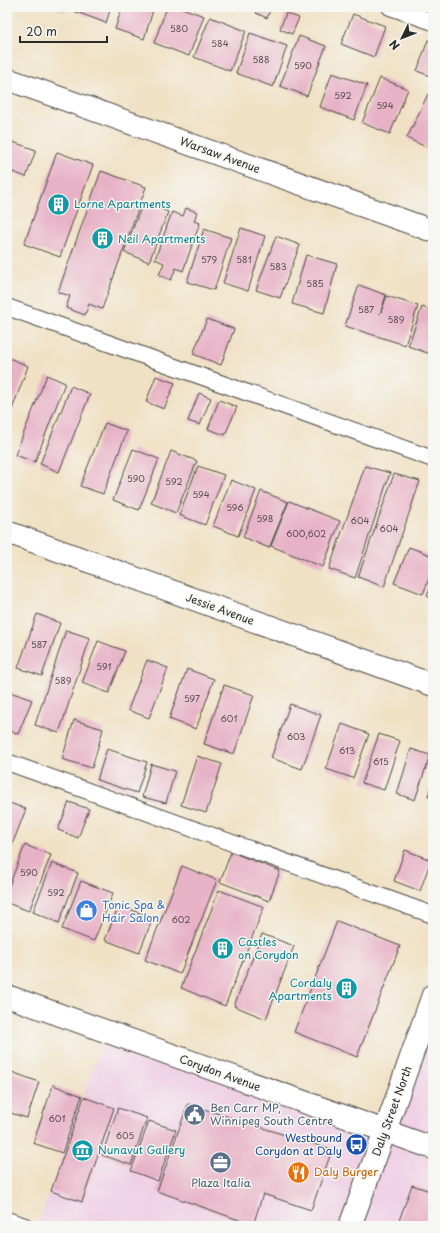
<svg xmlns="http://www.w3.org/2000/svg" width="440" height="1233" viewBox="0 0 440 1233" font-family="'Playpen Sans',sans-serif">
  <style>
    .built { fill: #efd0e5 }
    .building { fill: #e7b2c6 }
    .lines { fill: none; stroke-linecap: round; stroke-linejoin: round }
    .service-casing { stroke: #494642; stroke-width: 18 }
    .minor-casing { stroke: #494642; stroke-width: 24 }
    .secondary-casing { stroke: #494642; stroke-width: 24 }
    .service { stroke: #fff; stroke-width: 16 }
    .minor { stroke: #fff; stroke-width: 22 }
    .secondary { stroke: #fff; stroke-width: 22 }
    .labels { text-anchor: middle; stroke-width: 3; stroke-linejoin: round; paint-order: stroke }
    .number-label { font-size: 9px; fill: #5a4d52 }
    .street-label { font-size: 11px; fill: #2b2b2b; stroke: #f6f6f2 }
    .culture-label { font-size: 11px; fill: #0d838f; stroke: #f6f6f2; text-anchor: start }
    .shop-label { font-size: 11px; fill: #366cbe; stroke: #f6f6f2; text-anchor: start }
    .service-label { font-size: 11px; fill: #4e5e75; stroke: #f6f6f2; text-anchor: start }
    .transit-label { font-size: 11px; fill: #164399; stroke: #f6f6f2; text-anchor: end }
    .food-label { font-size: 11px; fill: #c56008; stroke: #f6f6f2; text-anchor: start }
  </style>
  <rect width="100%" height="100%" fill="#f6f6f2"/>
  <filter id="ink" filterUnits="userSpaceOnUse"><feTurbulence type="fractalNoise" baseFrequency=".025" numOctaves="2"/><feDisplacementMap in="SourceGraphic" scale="8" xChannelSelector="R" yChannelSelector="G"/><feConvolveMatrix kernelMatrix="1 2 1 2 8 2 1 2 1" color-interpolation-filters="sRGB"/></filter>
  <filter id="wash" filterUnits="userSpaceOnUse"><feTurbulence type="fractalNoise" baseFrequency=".012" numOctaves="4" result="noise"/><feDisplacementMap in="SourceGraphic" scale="16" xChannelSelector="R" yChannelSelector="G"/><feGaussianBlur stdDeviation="0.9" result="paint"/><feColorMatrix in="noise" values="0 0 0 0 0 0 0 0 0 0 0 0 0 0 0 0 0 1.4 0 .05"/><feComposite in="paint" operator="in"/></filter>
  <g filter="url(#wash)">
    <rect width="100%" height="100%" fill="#f0e1c4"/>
    <path class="built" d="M 433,995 L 433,1226 L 37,1226 L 105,1034 L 385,1131 Z"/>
    <g id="blocks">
      <path class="building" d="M 52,7 L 67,7 L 65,12 Z
        M 76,7 L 111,7 L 106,23 L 74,11 Z
        M 122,7 L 154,7 L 144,39 L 115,29 Z
        M 167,7 L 179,7 L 204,16 L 189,56 L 154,43 Z
        M 259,7 L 271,7 L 267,18 L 256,13 Z
        M 286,13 L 299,18 L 292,34 L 280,29 Z
        M 353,14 L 385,26 L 374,57 L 341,44 Z
        M 210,17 L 246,31 L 230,71 L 194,57 Z
        M 250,33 L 287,46 L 273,87 L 236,73 Z
        M 299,36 L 326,46 L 307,96 L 280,86 Z
        M 428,40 L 433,42 L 433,77 L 417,71 Z
        M 332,73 L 367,85 L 354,120 L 320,107 Z
        M 380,78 L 408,89 L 390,134 L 362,123 Z
        M 428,94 L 433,96 L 432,150 L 407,138 Z
        M 7,140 L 36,150 L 26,177 L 13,172 L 7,188 Z
        M 57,152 L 93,165 L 60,257 L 24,244 Z
        M 101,171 L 146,187 L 102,309 L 89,304 L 85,315 L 66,308 L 70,296 L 58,292 Z
        M 143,202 L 168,212 L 149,262 L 124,252 Z
        M 186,208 L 197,212 L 194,221 L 200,223 L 183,271 L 176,268 L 171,280 L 159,275 L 164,263 L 155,259 L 172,212 L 183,216 Z
        M 241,228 L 265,236 L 248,291 L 223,283 Z
        M 204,229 L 231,238 L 214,290 L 187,282 Z
        M 276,236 L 300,245 L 280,298 L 256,290 Z
        M 306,255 L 337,264 L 324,313 L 292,304 Z
        M 359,285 L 386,295 L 380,314 L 387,296 L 418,306 L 405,345 L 345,326 Z
        M 422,307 L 433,311 L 433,355 L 408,346 Z
        M 207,319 L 234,329 L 221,365 L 193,354 Z
        M 9,358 L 28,366 L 7,423 L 7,363 Z
        M 47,375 L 65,383 L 35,462 L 15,455 Z
        M 156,376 L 175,383 L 164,409 L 146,402 Z
        M 71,386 L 90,394 L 59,472 L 40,464 Z
        M 199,393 L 211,398 L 200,425 L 188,421 Z
        M 219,400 L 237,407 L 225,435 L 208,429 Z
        M 105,423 L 127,431 L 103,494 L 80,486 Z
        M 133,449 L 159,459 L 139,510 L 113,500 Z
        M 171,451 L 197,461 L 176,513 L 151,503 Z
        M 198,466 L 224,475 L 205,525 L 179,515 Z
        M 365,466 L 390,473 L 355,578 L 329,569 Z
        M 394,474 L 420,481 L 384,587 L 358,577 Z
        M 231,480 L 256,490 L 238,536 L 213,526 Z
        M 261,491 L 288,502 L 269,548 L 243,537 Z
        M 289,501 L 340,521 L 323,567 L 271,546 Z
        M 409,547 L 433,556 L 433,569 L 423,594 L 394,583 Z
        M 433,582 L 433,599 L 427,596 Z
        M 37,614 L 60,623 L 42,676 L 18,668 Z
        M 66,630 L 90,638 L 59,733 L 35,725 Z
        M 98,641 L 125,651 L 109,693 L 82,683 Z
        M 147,660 L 168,668 L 149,718 L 128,710 Z
        M 187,669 L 214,679 L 196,729 L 169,719 Z
        M 224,685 L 254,695 L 234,754 L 204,744 Z
        M 10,692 L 32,700 L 18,734 L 7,730 L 7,700 Z
        M 290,704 L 321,715 L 302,769 L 271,758 Z
        M 74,720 L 103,729 L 92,768 L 62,759 Z
        M 342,724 L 369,734 L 353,778 L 326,769 Z
        M 379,734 L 400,741 L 384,790 L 362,783 Z
        M 107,749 L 147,762 L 137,793 L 97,780 Z
        M 411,749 L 430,755 L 415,800 L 397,794 Z
        M 197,756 L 222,764 L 206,813 L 181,805 Z
        M 151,764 L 175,771 L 166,803 L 142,797 Z
        M 433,780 L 433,798 L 428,796 Z
        M 7,802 L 26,809 L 7,858 Z
        M 69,802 L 89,809 L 78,838 L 58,830 Z
        M 25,845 L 51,855 L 29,911 L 7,903 L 7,891 Z
        M 405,850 L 431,860 L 420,891 L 394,881 Z
        M 231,852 L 280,871 L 269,901 L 220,882 Z
        M 52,863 L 78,873 L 59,923 L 33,912 Z
        M 182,866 L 217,880 L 180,974 L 145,960 Z
        M 81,881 L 113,893 L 94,941 L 62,929 Z
        M 219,890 L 264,907 L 225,1006 L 181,988 Z
        M 119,905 L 153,918 L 139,953 L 105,940 Z
        M 337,921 L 400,946 L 357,1057 L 294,1032 Z
        M 262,934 L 294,946 L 266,1019 L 234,1006 Z
        M 9,1071 L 39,1082 L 27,1118 L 7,1112 L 7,1076 Z
        M 53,1085 L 82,1096 L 62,1153 L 33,1143 Z
        M 84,1097 L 114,1108 L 82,1202 L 51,1191 Z
        M 188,1104 L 332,1150 L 311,1210 L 263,1194 L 253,1225 L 157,1191 Z
        M 118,1108 L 147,1118 L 131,1165 L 102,1155 Z
        M 149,1121 L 176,1130 L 158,1181 L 131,1171 Z
        M 412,1185 L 433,1192 L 433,1226 L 397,1226 Z"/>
    </g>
  </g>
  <g filter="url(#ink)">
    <use href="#blocks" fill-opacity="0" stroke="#494642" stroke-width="1"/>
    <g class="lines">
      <defs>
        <path id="service" d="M 390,7 L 433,22
          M 7,307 L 433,459
          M 7,762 L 433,915
          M 7,1220 L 25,1226"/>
        <path id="minor" d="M 7,79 L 433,231
          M 7,532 L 433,685
          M 350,1226 L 385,1131 L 433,995"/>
        <path id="secondary" d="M 7,996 L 433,1148"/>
      </defs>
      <use href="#service" class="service-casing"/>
      <use href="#minor" class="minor-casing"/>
      <use href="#secondary" class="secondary-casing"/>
      <use href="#service" class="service"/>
      <use href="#minor" class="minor"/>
      <use href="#secondary" class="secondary"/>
    </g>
  </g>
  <defs>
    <symbol id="building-disc" viewBox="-11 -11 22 22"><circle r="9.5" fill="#0f9aa8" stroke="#f6f6f2"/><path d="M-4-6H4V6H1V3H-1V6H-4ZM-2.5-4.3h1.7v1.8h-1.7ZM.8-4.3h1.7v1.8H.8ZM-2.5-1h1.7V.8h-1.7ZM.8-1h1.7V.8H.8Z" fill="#fff"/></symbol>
    <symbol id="shop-disc" viewBox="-11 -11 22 22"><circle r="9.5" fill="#3f7fe0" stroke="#f6f6f2"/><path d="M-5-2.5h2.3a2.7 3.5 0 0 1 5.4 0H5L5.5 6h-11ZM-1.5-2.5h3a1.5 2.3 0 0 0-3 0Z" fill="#fff"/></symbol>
    <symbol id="civic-disc" viewBox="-11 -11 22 22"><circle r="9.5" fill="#5c6f8a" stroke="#f6f6f2"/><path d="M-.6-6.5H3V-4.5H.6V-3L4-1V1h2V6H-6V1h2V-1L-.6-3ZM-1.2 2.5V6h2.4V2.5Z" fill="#fff"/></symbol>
    <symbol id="bus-disc" viewBox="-11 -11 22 22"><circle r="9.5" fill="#1a4fb4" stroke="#f6f6f2"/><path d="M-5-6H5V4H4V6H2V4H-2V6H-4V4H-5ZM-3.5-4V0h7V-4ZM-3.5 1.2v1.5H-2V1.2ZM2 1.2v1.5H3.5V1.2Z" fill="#fff"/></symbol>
    <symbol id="museum-disc" viewBox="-11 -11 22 22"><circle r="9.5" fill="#0f9aa8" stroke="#f6f6f2"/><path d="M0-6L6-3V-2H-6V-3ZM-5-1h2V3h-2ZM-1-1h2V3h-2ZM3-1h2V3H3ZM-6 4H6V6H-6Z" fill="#fff"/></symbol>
    <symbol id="office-disc" viewBox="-11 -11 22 22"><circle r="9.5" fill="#5c6f8a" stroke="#f6f6f2"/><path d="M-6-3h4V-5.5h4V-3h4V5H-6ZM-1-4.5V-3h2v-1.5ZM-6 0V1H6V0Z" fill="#fff"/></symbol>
    <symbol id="restaurant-disc" viewBox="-11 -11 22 22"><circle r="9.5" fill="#e8710a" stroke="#f6f6f2"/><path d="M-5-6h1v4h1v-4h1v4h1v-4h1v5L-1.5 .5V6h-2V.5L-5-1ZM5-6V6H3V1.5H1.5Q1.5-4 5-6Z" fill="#fff"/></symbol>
  </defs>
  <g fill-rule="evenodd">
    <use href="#building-disc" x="46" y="192" width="25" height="25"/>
    <use href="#building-disc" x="90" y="226" width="25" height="25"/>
    <use href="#shop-disc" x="74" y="898" width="25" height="25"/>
    <use href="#building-disc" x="210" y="936" width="25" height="25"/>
    <use href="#building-disc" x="334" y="976" width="25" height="25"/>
    <use href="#civic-disc" x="182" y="1102" width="25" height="25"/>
    <use href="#bus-disc" x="344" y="1132" width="25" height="25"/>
    <use href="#museum-disc" x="70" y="1138" width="25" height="25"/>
    <use href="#office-disc" x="208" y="1150" width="25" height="25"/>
    <use href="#restaurant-disc" x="286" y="1160" width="25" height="25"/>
  </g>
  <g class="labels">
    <g class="number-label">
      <text x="179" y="32">580</text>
      <text x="220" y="47">584</text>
      <text x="261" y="63">588</text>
      <text x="303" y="69">590</text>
      <text x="343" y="99">592</text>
      <text x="385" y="109">594</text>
      <text x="209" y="263">579</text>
      <text x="244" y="263">581</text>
      <text x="278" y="270">583</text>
      <text x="315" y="287">585</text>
      <text x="366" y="313">587</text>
      <text x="396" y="323">589</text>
      <text x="136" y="482">590</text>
      <text x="174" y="485">592</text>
      <text x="201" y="498">594</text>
      <text x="235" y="511">596</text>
      <text x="265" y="522">598</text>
      <text x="360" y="524">604</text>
      <text x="389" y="532">604</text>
      <text x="306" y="537">600,602</text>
      <text x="39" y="648">587</text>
      <text x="104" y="670">591</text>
      <text x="63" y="684">589</text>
      <text x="192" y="702">597</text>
      <text x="229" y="722">601</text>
      <text x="296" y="740">603</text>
      <text x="347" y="754">613</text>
      <text x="381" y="765">615</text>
      <text x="29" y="876">590</text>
      <text x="56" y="896">592</text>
      <text x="181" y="923">602</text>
      <text x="57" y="1122">601</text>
      <text x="125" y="1139">605</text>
    </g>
    <g class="street-label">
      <text transform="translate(220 155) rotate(20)" y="4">Warsaw Avenue</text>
      <text transform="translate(220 609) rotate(20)" y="4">Jessie Avenue</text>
      <text transform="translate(220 1073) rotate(20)" y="4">Corydon Avenue</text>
      <text transform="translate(392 1111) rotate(-70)" y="4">Daly Street North</text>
    </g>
    <g class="culture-label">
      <text x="74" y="208">Lorne Apartments</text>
      <text x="118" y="243">Neil Apartments</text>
      <text x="238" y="946">Castles<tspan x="238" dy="13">on Corydon</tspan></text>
      <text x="332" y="987" text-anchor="end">Cordaly<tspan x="332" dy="13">Apartments</tspan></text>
      <text x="98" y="1154">Nunavut Gallery</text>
    </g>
    <g class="shop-label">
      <text x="102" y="909">Tonic Spa &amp;<tspan x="102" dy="13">Hair Salon</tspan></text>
    </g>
    <g class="service-label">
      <text x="210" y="1112">Ben Carr MP,<tspan x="210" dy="13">Winnipeg South Centre</tspan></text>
      <text x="221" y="1187" text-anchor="middle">Plaza Italia</text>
    </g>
    <g class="transit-label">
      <text x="342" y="1142">Westbound<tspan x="342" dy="13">Corydon at Daly</tspan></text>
    </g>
    <g class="food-label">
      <text x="314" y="1176">Daly Burger</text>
    </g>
  </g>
  <rect width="440" height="1233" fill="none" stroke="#f6f6f2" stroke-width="24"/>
  <g transform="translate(402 38) rotate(227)" stroke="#f6f6f2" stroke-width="3" paint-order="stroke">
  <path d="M0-3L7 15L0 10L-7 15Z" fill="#2b2b2b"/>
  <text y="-6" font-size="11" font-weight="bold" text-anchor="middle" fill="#2b2b2b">N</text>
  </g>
  <path d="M20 36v6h87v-6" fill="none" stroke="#2b2b2b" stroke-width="2"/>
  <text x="26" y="36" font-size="12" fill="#2b2b2b" stroke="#f6f6f2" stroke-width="3" paint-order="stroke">20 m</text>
</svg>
